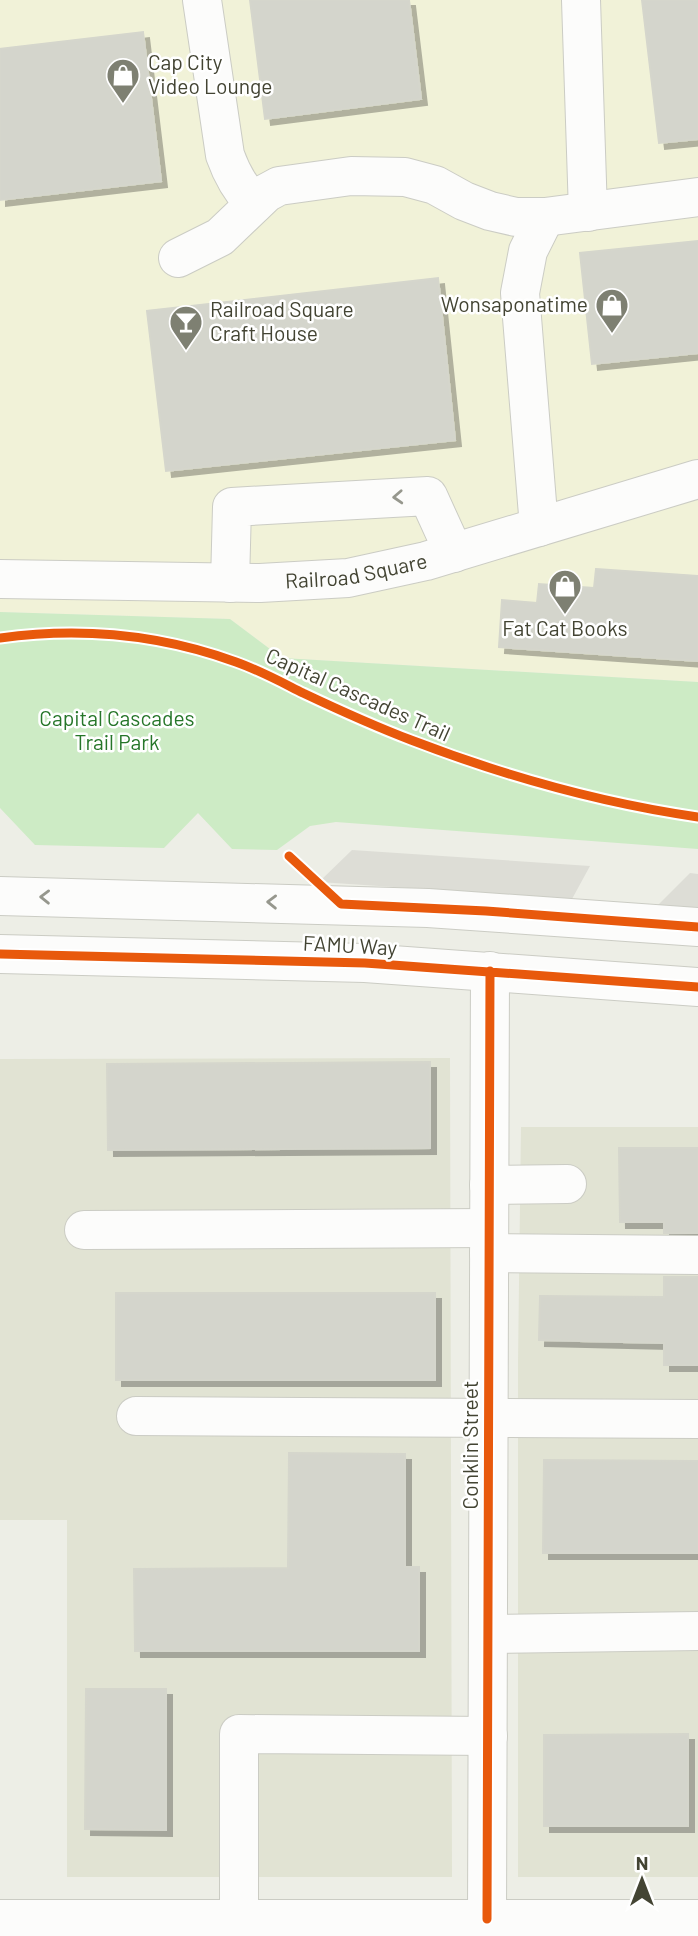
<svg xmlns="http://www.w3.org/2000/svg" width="698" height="1936" viewBox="0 0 698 1936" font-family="Barlow,sans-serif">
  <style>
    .residential { fill: #e1e3d3 }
    .commercial { fill: #f1f2d8 }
    .green { fill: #cdebc5 }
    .parking { fill: #ddddd6 }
    .building { fill: #d4d5cc; stroke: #d5d6cc; stroke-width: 2; filter: url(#shadow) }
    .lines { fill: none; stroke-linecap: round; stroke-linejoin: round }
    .minor-casing { stroke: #cbccc4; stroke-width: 40 }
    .minor { stroke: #fcfcfb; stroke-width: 38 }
    .cycleway-casing { stroke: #fff; stroke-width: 13 }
    .cycleway { stroke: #e8590c; stroke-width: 9 }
    .oneway { stroke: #96978d }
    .labels { text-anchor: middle; stroke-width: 5; stroke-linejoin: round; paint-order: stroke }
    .poi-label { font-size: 21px; fill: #434433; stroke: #fff; text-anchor: start }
    .street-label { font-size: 21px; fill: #434433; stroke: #fff }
    .park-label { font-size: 21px; fill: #267629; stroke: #fff }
  </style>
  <defs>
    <filter id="shadow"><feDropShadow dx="6" dy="6" stdDeviation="0" flood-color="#0004"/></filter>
  </defs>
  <rect width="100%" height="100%" fill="#edeee6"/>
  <path class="residential" d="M 450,1058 L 452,1877 L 67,1877 L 67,1520 L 0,1520 L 0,1059 Z
    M 521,1127 L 698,1127 L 698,1877 L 518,1877 L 518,1362 Z"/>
  <path class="commercial" d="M 0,0 L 698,0 L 698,682 L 282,658 L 230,619 L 0,612 Z"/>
  <path class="green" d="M 0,612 L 230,619 L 282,658 L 698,682 L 698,849 L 336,822 L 310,826 L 277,850 L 232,849 L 198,813 L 164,848 L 35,845 L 0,808 Z"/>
  <path class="parking" d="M 352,850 L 590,866 L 572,899 L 319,882 Z
    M 690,873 L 698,874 L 698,909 L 658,905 Z"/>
  <path class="building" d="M 250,0 L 409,0 L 421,99 L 265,119 Z
    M 642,0 L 698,0 L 698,139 L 659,143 Z
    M 143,32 L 161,181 L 0,200 L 0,49 Z
    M 698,241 L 698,353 L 592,364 L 580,253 Z
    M 438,278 L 455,440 L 166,471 L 147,311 Z
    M 596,569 L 698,576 L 698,661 L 499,647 L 502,600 L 537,603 L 539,584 L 594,588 Z
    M 430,1062 L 430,1148 L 108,1150 L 107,1064 Z
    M 619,1148 L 698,1148 L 698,1233 L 664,1233 L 664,1222 L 620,1222 Z
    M 664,1277 L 698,1277 L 698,1365 L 664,1365 L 664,1343 L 539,1340 L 540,1296 L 664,1297 Z
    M 116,1293 L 435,1293 L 435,1380 L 116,1380 Z
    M 289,1453 L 405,1454 L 405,1567 L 419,1567 L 419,1651 L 135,1651 L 134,1569 L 288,1568 Z
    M 544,1460 L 698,1461 L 698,1553 L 543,1553 Z
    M 86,1689 L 166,1689 L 166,1830 L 85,1829 Z
    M 688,1734 L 688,1826 L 544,1826 L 544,1735 Z"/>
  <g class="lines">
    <defs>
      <g id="minor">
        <path d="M 202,0 L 225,155 C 232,175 240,189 254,204"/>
        <path d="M 581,0 L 588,212"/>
        <path d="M 178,258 L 220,237 L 266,193 L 279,186 L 351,176 L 405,177 L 435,185 L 464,201 L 490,211 L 516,217 L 545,217 L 698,197"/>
        <path d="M 539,527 L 520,293 L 528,251 L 545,217"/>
        <path id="s1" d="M 0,579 L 260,583 L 348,578 L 426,561 L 698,479"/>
        <path d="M 230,583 L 232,507 L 428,496 L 454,553"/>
        <path d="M 0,896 L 428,908 L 698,927"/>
        <path d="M 0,954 L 365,963 L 698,987"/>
        <path d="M 489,1185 L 567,1184"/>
        <path d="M 84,1230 L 489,1228"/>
        <path d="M 489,1253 L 698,1255"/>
        <path d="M 136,1416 L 698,1419"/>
        <path d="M 488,1634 L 698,1631"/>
        <path d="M 0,1919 L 698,1919"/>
        <path d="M 239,1919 L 239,1734 L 488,1736"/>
        <path d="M 487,1919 L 490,971"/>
      </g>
    </defs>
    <use href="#minor" class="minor-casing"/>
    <use href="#minor" class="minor"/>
    <defs>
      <path id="cycleway" d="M 0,638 C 80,627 159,634 236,662 C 259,670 281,682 303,693 C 339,710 374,726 411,740 C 502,775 601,803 698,817
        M 289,856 L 341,904 L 486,911 L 698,927
        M 0,954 L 365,963 L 698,987
        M 487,1919 L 490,971"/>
    </defs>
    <use href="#cycleway" class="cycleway-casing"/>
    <use href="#cycleway" class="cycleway"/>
  </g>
  <defs><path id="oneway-chevron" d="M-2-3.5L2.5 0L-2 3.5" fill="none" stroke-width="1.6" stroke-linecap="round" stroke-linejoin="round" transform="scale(1.75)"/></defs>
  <g class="oneway">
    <use href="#oneway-chevron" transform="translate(398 497) rotate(177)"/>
    <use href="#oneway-chevron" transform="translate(45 897) rotate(-179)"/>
    <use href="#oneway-chevron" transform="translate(272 902) rotate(-179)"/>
  </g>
  <defs>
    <symbol id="shop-pin" viewBox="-11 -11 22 30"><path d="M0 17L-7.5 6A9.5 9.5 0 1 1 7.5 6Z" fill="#7e8072" stroke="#fff"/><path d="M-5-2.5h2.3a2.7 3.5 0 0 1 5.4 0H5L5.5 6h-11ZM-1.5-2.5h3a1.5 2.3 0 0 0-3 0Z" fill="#fff"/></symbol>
    <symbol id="bar-pin" viewBox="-11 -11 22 30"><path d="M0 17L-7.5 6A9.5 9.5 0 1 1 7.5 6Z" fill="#7e8072" stroke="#fff"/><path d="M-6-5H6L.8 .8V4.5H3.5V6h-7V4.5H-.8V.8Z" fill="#fff"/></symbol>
  </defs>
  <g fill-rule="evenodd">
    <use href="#shop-pin" x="104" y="56" width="38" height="52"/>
    <use href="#shop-pin" x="593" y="286" width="38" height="52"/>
    <use href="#bar-pin" x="167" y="303" width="38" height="52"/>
    <use href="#shop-pin" x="546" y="567" width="38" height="52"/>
  </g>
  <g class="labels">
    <g class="poi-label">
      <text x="148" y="70">Cap City<tspan x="148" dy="24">Video Lounge</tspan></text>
      <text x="588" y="312" text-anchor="end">Wonsaponatime</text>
      <text x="210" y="317">Railroad Square<tspan x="210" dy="24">Craft House</tspan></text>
      <text x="565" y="636" text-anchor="middle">Fat Cat Books</text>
    </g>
    <g class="street-label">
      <text dy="7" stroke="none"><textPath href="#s1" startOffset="357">Railroad Square</textPath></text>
      <text transform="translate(358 695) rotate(24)" y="7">Capital Cascades Trail</text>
      <text transform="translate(350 946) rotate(3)" y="7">FAMU Way</text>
      <text transform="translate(471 1445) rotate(-90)" y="7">Conklin Street</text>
    </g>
    <g class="park-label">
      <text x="117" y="726">Capital Cascades<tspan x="117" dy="24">Trail Park</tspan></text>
    </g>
  </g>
  <g transform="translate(642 1880)" stroke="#ffffff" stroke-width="5" paint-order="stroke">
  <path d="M0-5L12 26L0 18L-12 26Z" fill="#434433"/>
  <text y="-10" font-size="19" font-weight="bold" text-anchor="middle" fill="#434433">N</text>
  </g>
</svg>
